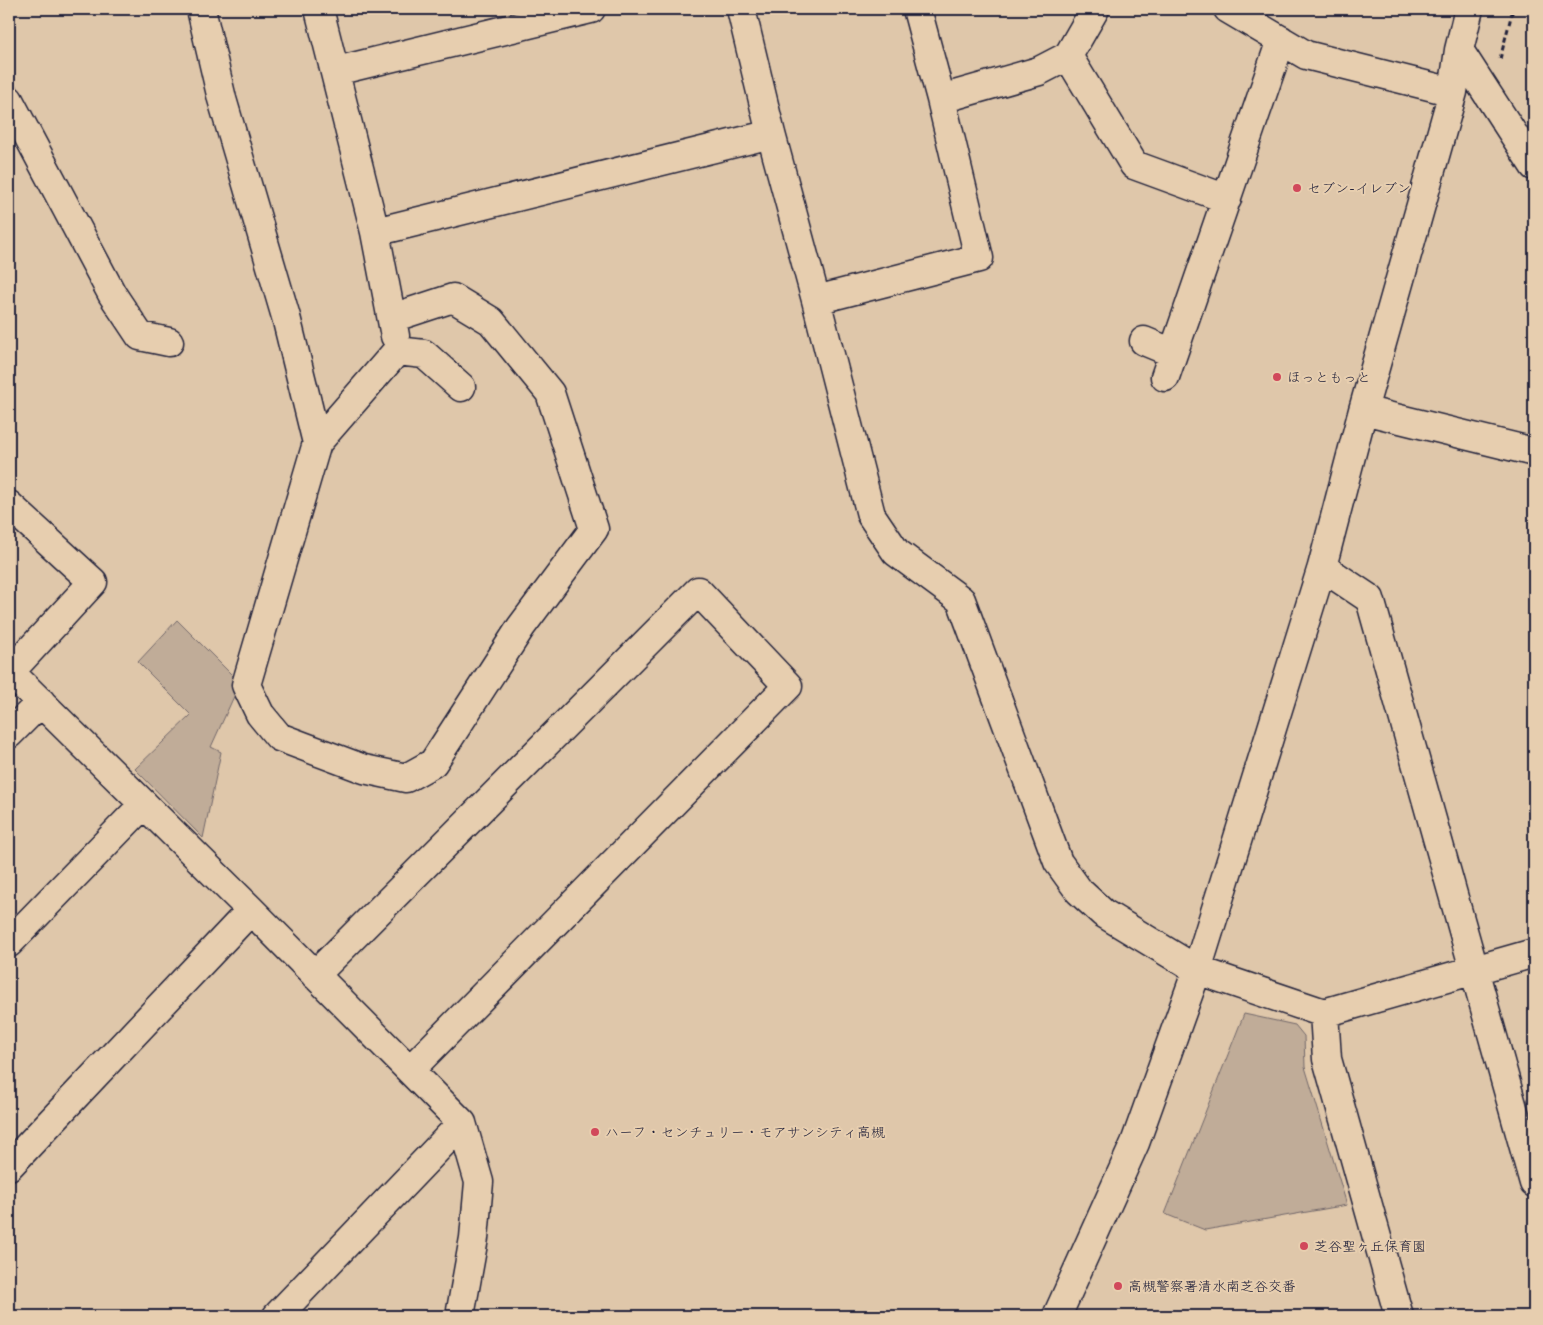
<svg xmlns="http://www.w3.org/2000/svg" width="1543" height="1325" viewBox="0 0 1543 1325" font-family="Delius,'Klee One',sans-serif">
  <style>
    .park { fill: #c0ac98; stroke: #71676a }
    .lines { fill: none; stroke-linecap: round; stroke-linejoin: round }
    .minor-casing { stroke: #22223b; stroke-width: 31 }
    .path { stroke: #22223b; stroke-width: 3; stroke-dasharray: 5 4; stroke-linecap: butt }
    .minor { stroke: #e7ceaf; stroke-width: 28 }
    .poi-dot { fill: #d1495b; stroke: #e7ceaf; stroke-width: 2 }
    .labels { text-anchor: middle; stroke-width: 4; stroke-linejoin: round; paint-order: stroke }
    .poi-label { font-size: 14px; fill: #22223b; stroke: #e7ceaf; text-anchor: start }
  </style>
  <rect width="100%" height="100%" fill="#dfc7aa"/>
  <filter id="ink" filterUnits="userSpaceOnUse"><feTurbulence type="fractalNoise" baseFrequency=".02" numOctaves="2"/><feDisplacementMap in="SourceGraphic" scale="10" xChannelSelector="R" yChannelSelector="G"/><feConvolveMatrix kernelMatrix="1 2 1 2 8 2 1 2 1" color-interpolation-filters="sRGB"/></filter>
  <g filter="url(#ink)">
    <path class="park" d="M 177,620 L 240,683 L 211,747 L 221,752 L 203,838 L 135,769 L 191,715 L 138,662 Z
      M 1244,1014 L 1295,1025 L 1304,1036 L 1305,1067 L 1347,1205 L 1205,1230 L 1165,1214 Z"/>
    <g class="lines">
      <defs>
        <path id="minor" d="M 201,9 L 222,99 L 286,317 L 317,443
          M 319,9 L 375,232 L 395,336
          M 741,9 L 771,134 L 816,300 L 871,515 L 896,552 L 961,600 L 1058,862 L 1079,891 L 1103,913 L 1197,970 L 1324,1013
          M 1228,9 L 1306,55 L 1453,92
          M 1459,50 L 1534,166
          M 1068,56 L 1134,165 L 1227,199
          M 336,71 L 591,9
          M 941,99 L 1039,71 L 1068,56 L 1095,9
          M 9,100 L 112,294 L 140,336 L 169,342
          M 375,232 L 771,134
          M 816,300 L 979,258 L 941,99 L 917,9
          M 392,318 L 453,298 L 491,321 L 550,393 L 594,529 L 521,627 L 433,763 L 406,778 L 364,769 L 279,737 L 260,714 L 246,685 L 317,443 L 397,351 L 424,354 L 461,387
          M 1144,341 L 1173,353
          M 1165,377 L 1281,40
          M 1363,410 L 1534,452
          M 9,505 L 93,582 L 10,672
          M 1322,567 L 1370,599 L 1534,1183
          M 9,671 L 251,910 L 462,1123 L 479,1182 L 474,1238 L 460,1316
          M 9,734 L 41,702
          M 9,943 L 144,804
          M 315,975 L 698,591 L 788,686 L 410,1070
          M 9,1166 L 251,910
          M 277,1316 L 462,1123
          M 1057,1316 L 1135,1143 L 1197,970 L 1322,567 L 1363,410 L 1453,92 L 1459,50 L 1469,9
          M 1399,1316 L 1327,1059 L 1324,1013 L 1534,953"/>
      </defs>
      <use href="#minor" class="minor-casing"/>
      <path class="path" d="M 1500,59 L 1513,9"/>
      <use href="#minor" class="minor"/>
    </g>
  </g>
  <g class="poi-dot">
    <circle cx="1297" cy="188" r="5"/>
    <circle cx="1277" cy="377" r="5"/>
    <circle cx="595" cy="1132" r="5"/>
    <circle cx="1304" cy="1246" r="5"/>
    <circle cx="1118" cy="1286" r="5"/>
  </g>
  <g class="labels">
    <g class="poi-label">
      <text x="1307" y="193">セブン-イレブン</text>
      <text x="1287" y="382">ほっともっと</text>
      <text x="605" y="1137">ハーフ・センチュリー・モアサンシティ高槻</text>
      <text x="1314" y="1251">芝谷聖ヶ丘保育園</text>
      <text x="1128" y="1291">高槻警察署清水南芝谷交番</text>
    </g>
  </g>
  <rect width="1543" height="1325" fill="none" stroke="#e7ceaf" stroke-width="30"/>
  <rect x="15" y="15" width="1513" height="1295" fill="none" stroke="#22223b" stroke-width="2" filter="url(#ink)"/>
</svg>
